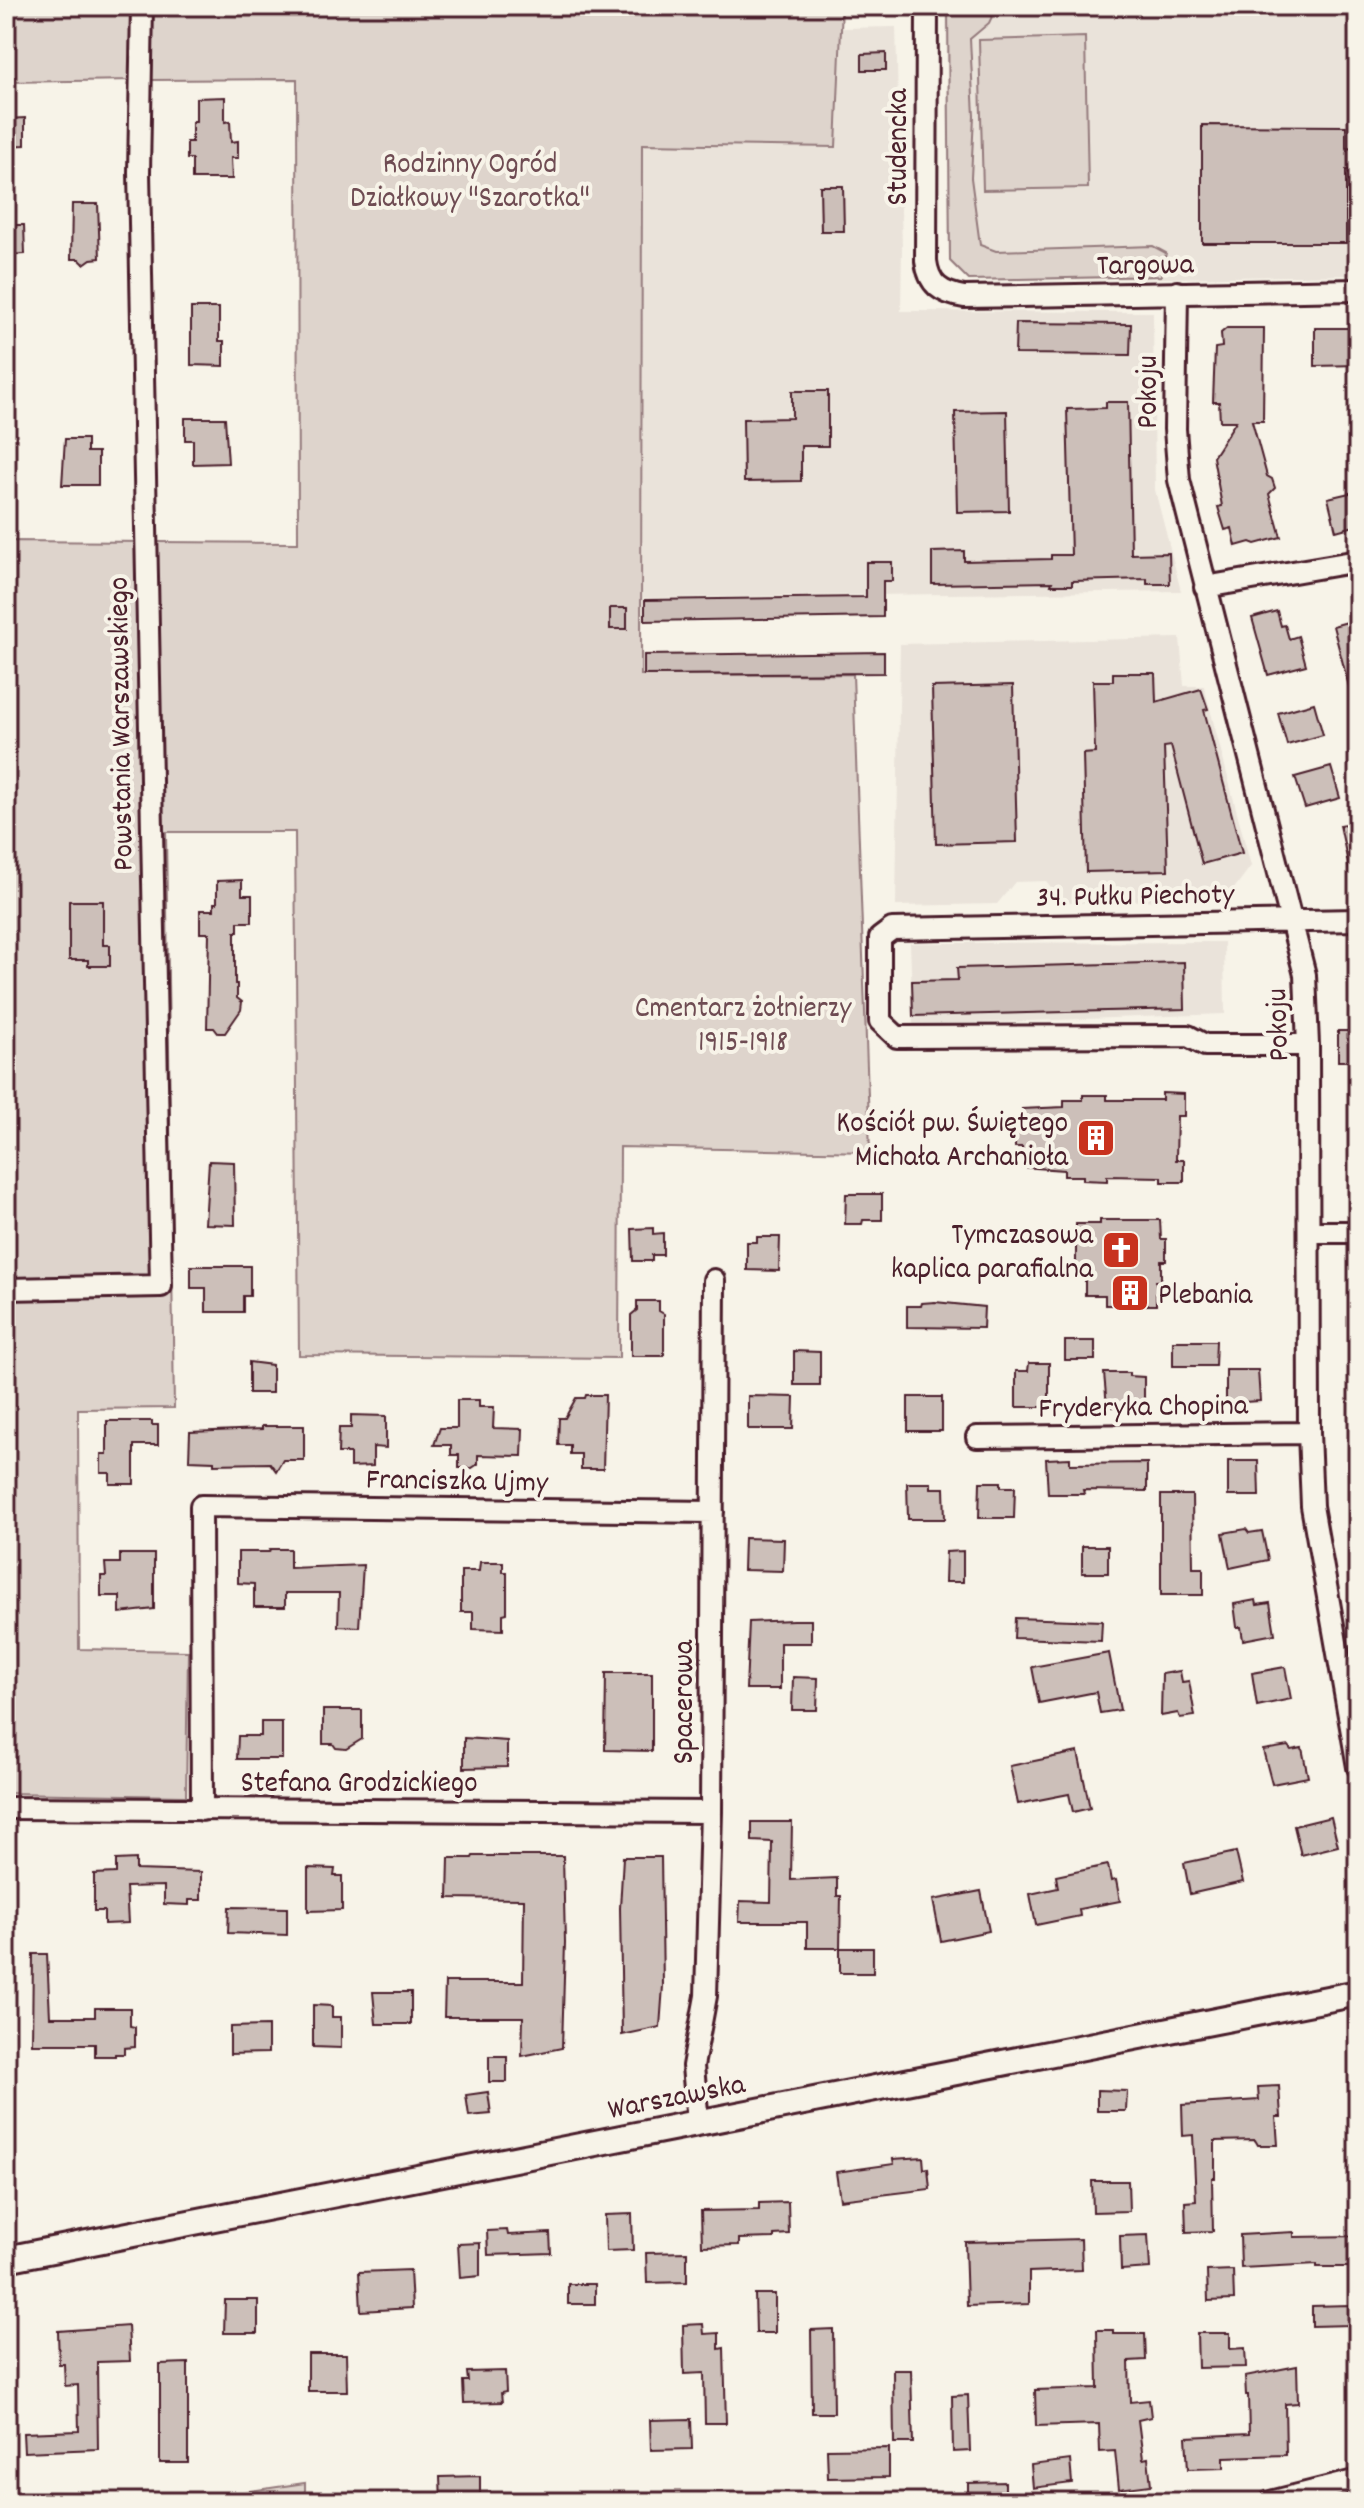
<svg xmlns="http://www.w3.org/2000/svg" width="1364" height="2508" viewBox="0 0 1364 2508" font-family="Dekko,sans-serif">
  <style>
    .built { fill: #eae3da }
    .green { fill: #ded4cc; stroke: #947a7c; stroke-width: 2 }
    .building { fill: #ccbfb9; stroke: #4a1f2b; stroke-width: 2 }
    .lines { fill: none; stroke-linecap: round; stroke-linejoin: round }
    .minor-casing { stroke: #4a1f2b; stroke-width: 26 }
    .tertiary-casing { stroke: #4a1f2b; stroke-width: 30 }
    .minor { stroke: #f7f3e8; stroke-width: 20 }
    .tertiary { stroke: #f7f3e8; stroke-width: 24 }
    .labels { text-anchor: middle; stroke-width: 8; stroke-linejoin: round; paint-order: stroke }
    .street-label { font-size: 30px; fill: #4a1f2b; stroke: #f7f3e8 }
    .park-label { font-size: 30px; fill: #6f4c53; stroke: #f7f3e8 }
    .poi-label { font-size: 30px; fill: #4a1f2b; stroke: #f7f3e8; text-anchor: end }
  </style>
  <rect width="100%" height="100%" fill="#f7f3e8"/>
  <filter id="ink" filterUnits="userSpaceOnUse"><feTurbulence type="fractalNoise" baseFrequency=".0125" numOctaves="2"/><feDisplacementMap in="SourceGraphic" scale="16" xChannelSelector="R" yChannelSelector="G"/><feConvolveMatrix kernelMatrix="1 2 1 2 8 2 1 2 1" color-interpolation-filters="sRGB"/></filter>
  <g filter="url(#ink)">
    <path class="built" d="M 946,6 L 1358,6 L 1358,275 L 968,281 L 949,262 Z
      M 896,27 L 902,247 L 901,311 L 1153,312 L 1155,490 L 1181,591 L 643,598 L 642,144 L 836,147 L 842,28 Z
      M 1180,638 L 1184,686 L 1204,686 L 1251,866 L 1227,898 L 1064,903 L 1046,881 L 1015,882 L 997,904 L 896,906 L 900,644 Z
      M 1224,942 L 1225,1014 L 913,1025 L 910,943 Z"/>
    <path class="green" d="M 6,6 L 135,6 L 134,80 L 6,82 Z
      M 151,6 L 842,6 L 836,147 L 642,144 L 641,675 L 853,674 L 870,1152 L 620,1147 L 619,1358 L 299,1355 L 295,832 L 166,832 L 174,1408 L 78,1409 L 79,1649 L 188,1651 L 186,1796 L 6,1793 L 6,541 L 298,543 L 297,79 L 151,80 Z
      M 948,6 L 997,6 L 989,23 L 970,39 L 974,116 L 971,178 L 980,245 L 996,251 L 1153,246 L 1166,253 L 1161,276 L 969,280 L 950,261 Z
      M 1085,37 L 1088,188 L 983,190 L 979,40 Z
      M 305,2483 L 305,2502 L 175,2502 Z"/>
    <path class="building" d="M 886,53 L 886,70 L 862,70 L 862,54 Z
      M 225,97 L 225,122 L 230,121 L 231,142 L 238,141 L 238,158 L 231,158 L 232,179 L 192,179 L 192,159 L 187,159 L 187,142 L 192,142 L 192,122 L 196,122 L 196,98 Z
      M 25,118 L 25,145 L 6,146 L 6,119 Z
      M 1202,125 L 1346,126 L 1346,148 L 1358,149 L 1358,170 L 1346,170 L 1346,243 L 1202,243 Z
      M 820,186 L 843,186 L 844,231 L 821,231 Z
      M 72,204 L 98,204 L 100,258 L 91,259 L 84,264 L 79,259 L 71,259 Z
      M 6,225 L 24,225 L 25,254 L 6,255 Z
      M 191,308 L 219,308 L 219,341 L 224,341 L 224,366 L 191,365 Z
      M 1016,323 L 1131,324 L 1130,355 L 1015,354 Z
      M 1227,328 L 1264,328 L 1263,421 L 1252,421 L 1267,476 L 1272,479 L 1275,488 L 1269,494 L 1281,537 L 1255,544 L 1250,542 L 1236,546 L 1232,528 L 1225,530 L 1218,507 L 1222,506 L 1213,457 L 1236,421 L 1220,421 L 1219,402 L 1213,402 L 1215,348 L 1222,347 L 1221,333 Z
      M 1315,328 L 1358,328 L 1358,365 L 1315,366 Z
      M 792,391 L 828,391 L 828,446 L 801,446 L 801,481 L 744,482 L 743,419 L 792,418 Z
      M 1106,402 L 1128,402 L 1131,554 L 1169,553 L 1170,584 L 1147,584 L 1147,579 L 1072,581 L 1072,585 L 1051,585 L 1052,582 L 932,584 L 932,552 L 964,551 L 964,561 L 1051,559 L 1051,555 L 1071,555 L 1067,409 L 1106,408 Z
      M 1007,411 L 1009,511 L 957,512 L 955,412 Z
      M 185,418 L 225,418 L 228,463 L 193,464 L 193,440 L 185,440 Z
      M 65,439 L 87,439 L 87,452 L 98,452 L 98,485 L 62,485 Z
      M 1358,491 L 1358,525 L 1336,531 L 1328,498 Z
      M 866,562 L 892,562 L 892,581 L 883,581 L 883,617 L 645,621 L 645,600 L 866,597 Z
      M 610,608 L 627,608 L 627,629 L 610,629 Z
      M 1277,611 L 1281,626 L 1285,625 L 1289,639 L 1298,636 L 1306,665 L 1268,675 L 1252,618 Z
      M 1358,619 L 1358,698 L 1352,698 L 1333,626 Z
      M 884,652 L 884,673 L 644,675 L 644,655 Z
      M 1113,673 L 1155,673 L 1156,702 L 1201,689 L 1208,709 L 1204,710 L 1242,853 L 1202,864 L 1171,746 L 1164,747 L 1168,870 L 1086,872 L 1083,754 L 1095,753 L 1093,681 L 1113,681 Z
      M 1013,685 L 1017,842 L 936,844 L 932,687 Z
      M 1314,703 L 1323,735 L 1287,745 L 1278,713 Z
      M 1331,767 L 1340,798 L 1305,808 L 1295,777 Z
      M 1358,822 L 1358,872 L 1350,873 L 1340,825 Z
      M 242,880 L 242,895 L 252,895 L 252,922 L 238,922 L 238,932 L 235,932 L 235,984 L 237,984 L 237,998 L 242,1002 L 241,1010 L 225,1033 L 218,1033 L 214,1028 L 207,1028 L 209,933 L 200,933 L 200,910 L 214,910 L 214,903 L 217,903 L 217,881 Z
      M 69,901 L 103,901 L 103,945 L 110,945 L 110,966 L 88,966 L 88,960 L 69,960 Z
      M 1184,962 L 1185,1009 L 913,1016 L 912,981 L 958,980 L 957,968 Z
      M 1338,1031 L 1356,1031 L 1356,1061 L 1338,1061 Z
      M 1162,1093 L 1184,1094 L 1184,1116 L 1177,1116 L 1176,1160 L 1184,1160 L 1184,1182 L 1162,1182 L 1162,1177 L 1107,1176 L 1107,1181 L 1083,1180 L 1083,1176 L 1064,1176 L 1064,1170 L 1022,1167 L 1022,1147 L 1015,1147 L 1015,1129 L 1022,1129 L 1022,1109 L 1064,1107 L 1064,1100 L 1083,1100 L 1083,1095 L 1107,1095 L 1107,1100 L 1162,1100 Z
      M 209,1161 L 234,1162 L 235,1225 L 205,1224 Z
      M 846,1194 L 882,1194 L 882,1220 L 863,1220 L 862,1224 L 845,1224 Z
      M 1100,1220 L 1160,1220 L 1161,1239 L 1166,1239 L 1166,1261 L 1161,1261 L 1161,1281 L 1156,1281 L 1156,1305 L 1105,1305 L 1105,1295 L 1085,1295 L 1085,1276 L 1076,1276 L 1076,1224 L 1100,1224 Z
      M 653,1228 L 653,1234 L 663,1233 L 663,1255 L 652,1255 L 652,1261 L 633,1261 L 632,1229 Z
      M 757,1237 L 780,1237 L 779,1271 L 747,1270 L 747,1242 L 757,1242 Z
      M 191,1266 L 250,1266 L 250,1296 L 243,1296 L 243,1312 L 206,1312 L 206,1288 L 191,1288 Z
      M 637,1301 L 659,1301 L 659,1311 L 664,1314 L 664,1356 L 631,1356 L 631,1315 L 637,1310 Z
      M 935,1302 L 984,1307 L 983,1328 L 907,1327 L 907,1306 L 921,1306 L 922,1303 Z
      M 1065,1341 L 1095,1341 L 1095,1360 L 1065,1360 Z
      M 1173,1341 L 1216,1341 L 1215,1366 L 1173,1366 Z
      M 794,1351 L 820,1352 L 820,1385 L 794,1385 Z
      M 249,1362 L 272,1365 L 272,1393 L 249,1393 Z
      M 1029,1363 L 1049,1363 L 1049,1407 L 1016,1407 L 1016,1371 L 1028,1371 Z
      M 1226,1370 L 1258,1370 L 1260,1401 L 1226,1403 Z
      M 1104,1373 L 1129,1373 L 1129,1376 L 1144,1377 L 1144,1407 L 1107,1407 Z
      M 586,1395 L 605,1395 L 603,1469 L 581,1469 L 581,1454 L 570,1454 L 570,1445 L 558,1445 L 559,1418 L 565,1418 L 576,1398 L 585,1398 Z
      M 748,1396 L 794,1397 L 793,1429 L 748,1429 Z
      M 908,1397 L 942,1397 L 942,1431 L 908,1431 Z
      M 457,1400 L 479,1400 L 479,1407 L 494,1407 L 493,1428 L 523,1429 L 522,1456 L 478,1455 L 478,1464 L 472,1468 L 459,1468 L 459,1455 L 451,1455 L 451,1445 L 434,1445 L 440,1428 L 457,1428 Z
      M 351,1415 L 386,1416 L 386,1448 L 373,1447 L 373,1466 L 350,1467 L 350,1453 L 338,1453 L 339,1428 L 351,1428 Z
      M 107,1421 L 152,1421 L 152,1425 L 158,1425 L 158,1445 L 134,1445 L 134,1484 L 110,1484 L 110,1473 L 101,1473 L 101,1454 L 107,1454 Z
      M 262,1426 L 304,1426 L 304,1460 L 283,1460 L 276,1471 L 270,1463 L 214,1464 L 214,1461 L 189,1460 L 190,1432 L 262,1429 Z
      M 1070,1458 L 1070,1464 L 1147,1463 L 1147,1491 L 1083,1490 L 1084,1494 L 1048,1494 L 1046,1459 Z
      M 1228,1461 L 1258,1461 L 1259,1496 L 1228,1496 Z
      M 980,1482 L 1001,1482 L 1001,1487 L 1015,1487 L 1014,1518 L 979,1518 Z
      M 907,1483 L 931,1483 L 931,1488 L 944,1488 L 945,1519 L 908,1519 Z
      M 1161,1495 L 1192,1495 L 1193,1568 L 1203,1568 L 1203,1595 L 1161,1595 Z
      M 1246,1529 L 1249,1533 L 1262,1531 L 1268,1560 L 1230,1568 L 1223,1533 Z
      M 744,1538 L 784,1539 L 783,1571 L 743,1570 Z
      M 1082,1546 L 1108,1546 L 1108,1573 L 1082,1573 Z
      M 270,1549 L 290,1549 L 290,1568 L 363,1565 L 359,1627 L 338,1626 L 339,1593 L 285,1593 L 285,1607 L 254,1607 L 254,1584 L 238,1583 L 238,1552 L 269,1552 Z
      M 963,1551 L 963,1582 L 945,1582 L 946,1552 Z
      M 120,1554 L 154,1554 L 154,1609 L 120,1613 L 120,1596 L 101,1596 L 101,1576 L 106,1576 L 105,1563 L 120,1563 Z
      M 480,1562 L 503,1562 L 503,1572 L 507,1572 L 507,1613 L 503,1614 L 503,1630 L 473,1629 L 473,1612 L 461,1612 L 461,1571 L 479,1571 Z
      M 1256,1600 L 1257,1605 L 1270,1603 L 1275,1634 L 1243,1640 L 1241,1627 L 1237,1627 L 1234,1604 Z
      M 1015,1618 L 1102,1621 L 1101,1641 L 1014,1638 Z
      M 793,1620 L 811,1620 L 811,1643 L 780,1643 L 780,1689 L 746,1689 L 749,1622 Z
      M 1109,1653 L 1120,1710 L 1100,1713 L 1096,1692 L 1039,1703 L 1032,1667 Z
      M 1285,1667 L 1291,1699 L 1257,1706 L 1252,1673 Z
      M 1180,1671 L 1182,1682 L 1189,1681 L 1195,1716 L 1180,1718 L 1178,1713 L 1161,1716 L 1162,1674 Z
      M 606,1673 L 652,1673 L 652,1751 L 605,1750 Z
      M 793,1677 L 818,1678 L 817,1710 L 792,1710 Z
      M 323,1710 L 362,1710 L 362,1739 L 346,1749 L 336,1748 L 333,1744 L 323,1744 Z
      M 261,1722 L 282,1722 L 282,1759 L 237,1759 L 238,1736 L 261,1736 Z
      M 464,1738 L 507,1741 L 507,1767 L 464,1768 Z
      M 1288,1746 L 1291,1750 L 1302,1748 L 1308,1777 L 1272,1784 L 1263,1750 Z
      M 1078,1752 L 1090,1808 L 1073,1812 L 1069,1794 L 1018,1804 L 1010,1766 Z
      M 1331,1817 L 1338,1846 L 1301,1855 L 1294,1826 Z
      M 752,1822 L 792,1822 L 791,1880 L 837,1878 L 837,1896 L 841,1896 L 840,1948 L 807,1948 L 807,1922 L 739,1922 L 740,1901 L 771,1902 L 772,1842 L 752,1841 Z
      M 1236,1852 L 1243,1882 L 1190,1894 L 1184,1863 Z
      M 473,1856 L 563,1856 L 565,1942 L 562,2048 L 522,2056 L 523,2017 L 444,2017 L 445,1982 L 523,1982 L 524,1899 L 448,1898 L 449,1858 L 472,1858 Z
      M 623,1857 L 661,1857 L 663,1986 L 660,2027 L 622,2035 L 620,1908 Z
      M 136,1859 L 136,1870 L 201,1872 L 201,1900 L 189,1900 L 189,1905 L 164,1904 L 164,1886 L 126,1887 L 128,1923 L 104,1924 L 104,1911 L 94,1911 L 94,1874 L 116,1873 L 116,1860 Z
      M 1108,1865 L 1111,1881 L 1116,1880 L 1120,1901 L 1079,1909 L 1080,1916 L 1036,1925 L 1030,1894 L 1058,1888 L 1056,1876 Z
      M 308,1868 L 335,1869 L 334,1876 L 342,1876 L 342,1910 L 308,1911 Z
      M 981,1891 L 989,1931 L 941,1941 L 933,1900 Z
      M 229,1907 L 287,1908 L 287,1935 L 228,1933 Z
      M 840,1948 L 873,1948 L 873,1973 L 840,1973 Z
      M 33,1954 L 47,1954 L 50,2017 L 95,2017 L 95,2008 L 130,2008 L 130,2026 L 135,2027 L 135,2047 L 124,2048 L 124,2054 L 115,2054 L 115,2056 L 95,2056 L 95,2044 L 32,2044 Z
      M 373,1992 L 411,1992 L 411,2024 L 376,2024 Z
      M 313,2005 L 332,2006 L 332,2017 L 341,2017 L 341,2048 L 313,2047 Z
      M 268,2026 L 268,2053 L 230,2054 L 230,2027 Z
      M 489,2056 L 507,2056 L 507,2082 L 489,2082 Z
      M 1279,2086 L 1281,2117 L 1276,2117 L 1278,2145 L 1258,2145 L 1255,2140 L 1215,2141 L 1215,2178 L 1212,2178 L 1213,2231 L 1186,2232 L 1185,2202 L 1196,2201 L 1193,2135 L 1183,2136 L 1182,2105 L 1259,2100 L 1258,2087 Z
      M 1097,2090 L 1127,2091 L 1126,2111 L 1097,2111 Z
      M 488,2092 L 491,2114 L 469,2116 L 466,2095 Z
      M 923,2157 L 924,2169 L 928,2168 L 930,2189 L 840,2200 L 836,2172 L 894,2164 L 893,2159 Z
      M 1092,2181 L 1128,2181 L 1129,2211 L 1093,2212 Z
      M 788,2202 L 789,2234 L 774,2235 L 774,2238 L 739,2239 L 739,2245 L 702,2246 L 701,2211 L 759,2210 L 759,2203 Z
      M 632,2214 L 633,2250 L 606,2251 L 605,2215 Z
      M 507,2230 L 508,2235 L 550,2233 L 551,2253 L 488,2255 L 487,2231 Z
      M 1294,2232 L 1294,2237 L 1358,2236 L 1358,2267 L 1317,2267 L 1317,2264 L 1241,2268 L 1240,2235 Z
      M 1148,2235 L 1150,2268 L 1121,2270 L 1120,2236 Z
      M 1081,2239 L 1082,2270 L 1029,2272 L 1029,2304 L 967,2306 L 965,2242 Z
      M 480,2243 L 480,2276 L 460,2278 L 458,2244 Z
      M 687,2252 L 687,2282 L 647,2283 L 646,2253 Z
      M 410,2270 L 412,2308 L 361,2311 L 359,2272 Z
      M 1233,2270 L 1234,2300 L 1208,2301 L 1207,2271 Z
      M 568,2284 L 595,2284 L 595,2304 L 568,2304 Z
      M 755,2294 L 775,2294 L 775,2333 L 756,2333 Z
      M 225,2300 L 258,2300 L 258,2333 L 224,2333 Z
      M 1349,2305 L 1350,2325 L 1312,2326 L 1312,2306 Z
      M 703,2324 L 704,2334 L 719,2333 L 719,2349 L 724,2348 L 726,2423 L 705,2423 L 704,2373 L 684,2374 L 683,2325 Z
      M 128,2326 L 130,2361 L 97,2362 L 98,2449 L 24,2452 L 23,2433 L 79,2431 L 78,2385 L 65,2386 L 64,2364 L 59,2364 L 58,2331 Z
      M 833,2329 L 834,2413 L 812,2413 L 811,2330 Z
      M 1097,2330 L 1113,2330 L 1113,2334 L 1145,2334 L 1146,2360 L 1129,2361 L 1130,2402 L 1149,2400 L 1151,2417 L 1138,2420 L 1143,2459 L 1148,2458 L 1151,2485 L 1119,2489 L 1115,2451 L 1100,2452 L 1099,2424 L 1036,2426 L 1035,2390 L 1098,2388 Z
      M 1197,2333 L 1230,2333 L 1230,2349 L 1245,2348 L 1246,2367 L 1198,2368 Z
      M 308,2354 L 346,2354 L 347,2391 L 308,2391 Z
      M 188,2363 L 188,2463 L 160,2463 L 160,2364 Z
      M 1297,2366 L 1298,2403 L 1285,2404 L 1286,2455 L 1224,2457 L 1224,2468 L 1188,2469 L 1186,2437 L 1249,2434 L 1248,2395 L 1246,2395 L 1245,2376 Z
      M 893,2370 L 911,2370 L 913,2443 L 894,2443 Z
      M 505,2371 L 506,2392 L 501,2393 L 502,2402 L 464,2403 L 463,2381 L 468,2381 L 467,2372 Z
      M 968,2395 L 970,2451 L 953,2452 L 952,2396 Z
      M 691,2419 L 692,2449 L 651,2450 L 650,2420 Z
      M 889,2448 L 889,2477 L 828,2478 L 827,2449 Z
      M 1070,2460 L 1072,2483 L 1033,2488 L 1031,2465 Z
      M 480,2476 L 480,2502 L 441,2502 L 440,2477 Z
      M 1005,2482 L 1005,2502 L 968,2502 L 968,2483 Z"/>
    <g class="lines">
      <defs>
        <path id="minor" d="M 927,6 L 926,261 C 929,285 941,293 964,297 L 1358,290
          M 1177,292 L 1175,429 L 1179,480 L 1305,975 L 1308,1045 L 1309,1433 L 1312,1506 L 1358,1767
          M 1205,587 L 1358,561
          M 1308,1045 L 1205,1045 L 1188,1036 L 897,1037 L 880,1021 L 880,938 L 892,929 L 1358,920
          M 1309,1232 L 1358,1232
          M 6,1289 L 161,1286 L 139,172 L 142,6
          M 977,1437 L 1309,1433
          M 6,1808 L 711,1812
          M 202,1810 L 201,1506 L 713,1512
          M 698,2123 L 693,2066 L 706,1996 L 711,1812 L 714,1280
          M 1270,2502 L 1358,2480"/>
        <path id="tertiary" d="M 6,2259 L 1358,1993"/>
      </defs>
      <use href="#minor" class="minor-casing"/>
      <use href="#tertiary" class="tertiary-casing"/>
      <use href="#minor" class="minor"/>
      <use href="#tertiary" class="tertiary"/>
    </g>
  </g>
  <defs>
    <symbol id="building-square" viewBox="-11 -11 22 22"><rect x="-9" y="-9" width="18" height="18" rx="4" fill="#c8321e" stroke="#f7f3e8"/><path d="M-4-6H4V6H1V3H-1V6H-4ZM-2.5-4.3h1.7v1.8h-1.7ZM.8-4.3h1.7v1.8H.8ZM-2.5-1h1.7V.8h-1.7ZM.8-1h1.7V.8H.8Z" fill="#fff"/></symbol>
    <symbol id="church-square" viewBox="-11 -11 22 22"><rect x="-9" y="-9" width="18" height="18" rx="4" fill="#c8321e" stroke="#f7f3e8"/><path d="M-1.2-6h2.4v3.5h3.3v2.4h-3.3V6h-2.4V-.1h-3.3v-2.4h3.3Z" fill="#fff"/></symbol>
  </defs>
  <g fill-rule="evenodd">
    <use href="#building-square" x="1074" y="1116" width="44" height="44"/>
    <use href="#church-square" x="1099" y="1228" width="44" height="44"/>
    <use href="#building-square" x="1108" y="1271" width="44" height="44"/>
  </g>
  <g class="labels">
    <g class="street-label">
      <text transform="translate(896 147) rotate(-90)" y="10">Studencka</text>
      <text transform="translate(1145 263) rotate(-1)" y="10">Targowa</text>
      <text transform="translate(1146 392) rotate(-90)" y="10">Pokoju</text>
      <text transform="translate(119 724) rotate(-91)" y="10">Powstania Warszawskiego</text>
      <text transform="translate(1135 894) rotate(-1)" y="10">34. Pułku Piechoty</text>
      <text transform="translate(1276 1025) rotate(-92)" y="10">Pokoju</text>
      <text transform="translate(1143 1405) rotate(-1)" y="10">Fryderyka Chopina</text>
      <text transform="translate(457 1479) rotate(1)" y="10">Franciszka Ujmy</text>
      <text transform="translate(682 1702) rotate(-90)" y="10">Spacerowa</text>
      <text x="359" y="1791">Stefana Grodzickiego</text>
      <text transform="translate(676 2095) rotate(-11)" y="10">Warszawska</text>
    </g>
    <g class="park-label">
      <text x="470" y="172">Rodzinny Ogród<tspan x="470" dy="34">Działkowy "Szarotka"</tspan></text>
      <text x="743" y="1016">Cmentarz żołnierzy<tspan x="743" dy="34">1915-1918</tspan></text>
    </g>
    <g class="poi-label">
      <text x="1068" y="1131">Kościół pw. Świętego<tspan x="1068" dy="34">Michała Archanioła</tspan></text>
      <text x="1093" y="1243">Tymczasowa<tspan x="1093" dy="34">kaplica parafialna</tspan></text>
      <text x="1158" y="1303" text-anchor="start">Plebania</text>
    </g>
  </g>
  <rect width="1364" height="2508" fill="none" stroke="#f7f3e8" stroke-width="32"/>
  <rect x="16" y="16" width="1332" height="2476" fill="none" stroke="#4a1f2b" stroke-width="3" filter="url(#ink)"/>
</svg>
